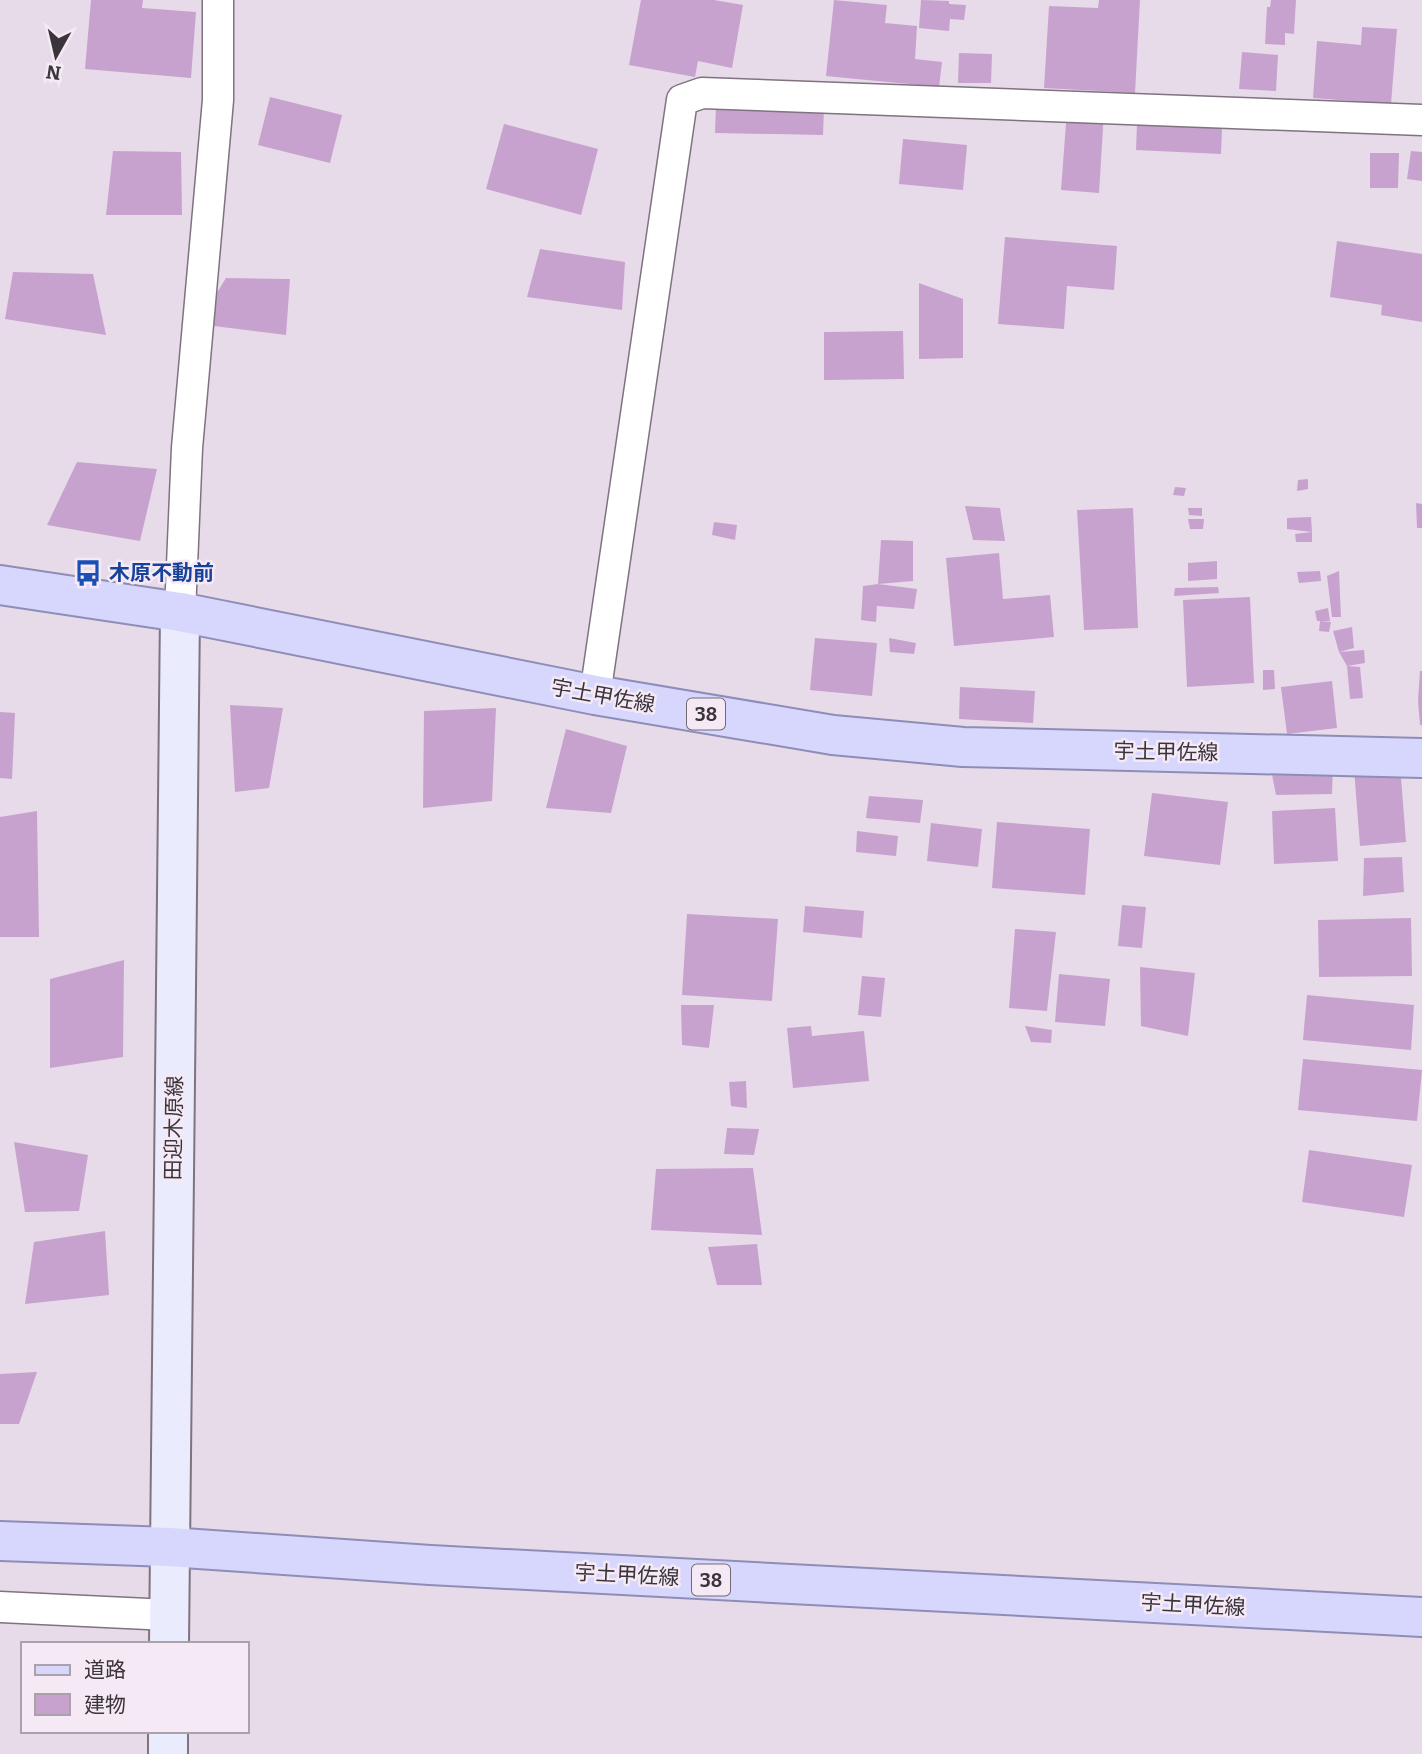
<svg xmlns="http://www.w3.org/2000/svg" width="1422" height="1754" viewBox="0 0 1422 1754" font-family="Bitter,'Noto Sans JP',serif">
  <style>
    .building { fill: #c8a2ce }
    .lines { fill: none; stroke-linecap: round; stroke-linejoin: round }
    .street-casing { stroke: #7e737f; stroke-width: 33 }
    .secondary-casing { stroke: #7e737f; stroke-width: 42 }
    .primary-casing { stroke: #8e8db7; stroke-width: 42 }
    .street { stroke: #fff; stroke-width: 30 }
    .secondary { stroke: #ebebfe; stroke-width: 38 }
    .primary { stroke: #d7d7fd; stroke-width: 38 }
    .labels { text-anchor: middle; stroke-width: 5; stroke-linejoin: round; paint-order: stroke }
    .shield { fill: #f5e9f6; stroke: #726b72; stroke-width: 2 }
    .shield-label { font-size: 19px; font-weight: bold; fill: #3a353a }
    .transit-label { font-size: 21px; font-weight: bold; fill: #164399; stroke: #f5e9f6; text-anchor: start }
    .street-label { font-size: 21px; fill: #3a353a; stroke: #f5e9f6 }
  </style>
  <rect width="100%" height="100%" fill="#e7dbe9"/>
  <path class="building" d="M 91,0 L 143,0 L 142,8 L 196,12 L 191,78 L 85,69 Z
    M 641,0 L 714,0 L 743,5 L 732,68 L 698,61 L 695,77 L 629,65 Z
    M 834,0 L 887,5 L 885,23 L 917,26 L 915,59 L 942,62 L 939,87 L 826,76 Z
    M 921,0 L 949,1 L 949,4 L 966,5 L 964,20 L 950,19 L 949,31 L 919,28 Z
    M 1099,0 L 1140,0 L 1135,93 L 1044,88 L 1049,6 L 1098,8 Z
    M 1271,0 L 1296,0 L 1294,34 L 1285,33 L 1285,45 L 1265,44 L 1267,7 L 1270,7 Z
    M 1362,27 L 1397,29 L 1391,104 L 1313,98 L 1317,41 L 1361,45 Z
    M 1242,52 L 1278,55 L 1276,91 L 1239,89 Z
    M 959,53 L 992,54 L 991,83 L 958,83 Z
    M 270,97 L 342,115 L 330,163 L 258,145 Z
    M 716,105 L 824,107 L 823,135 L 715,133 Z
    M 1067,110 L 1104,112 L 1099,193 L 1061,190 Z
    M 504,124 L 598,149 L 581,215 L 486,189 Z
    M 1137,124 L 1222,128 L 1221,154 L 1136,150 Z
    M 903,139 L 967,145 L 963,190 L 899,184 Z
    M 113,151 L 181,152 L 182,215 L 106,215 Z
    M 1411,151 L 1422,152 L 1422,181 L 1407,179 Z
    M 1370,153 L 1399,153 L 1398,188 L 1370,188 Z
    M 1005,237 L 1117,246 L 1114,290 L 1067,286 L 1064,329 L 998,324 Z
    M 1337,241 L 1422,254 L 1422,322 L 1381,315 L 1382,305 L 1330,297 Z
    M 540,249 L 625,262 L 622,310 L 527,297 Z
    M 13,272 L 93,274 L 106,335 L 5,319 Z
    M 226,278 L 290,279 L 286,335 L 198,324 Z
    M 919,283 L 963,299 L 963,358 L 919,359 Z
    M 903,331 L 904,379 L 824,380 L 824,332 Z
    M 77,462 L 157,469 L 140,541 L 47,525 Z
    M 1308,479 L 1308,489 L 1297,491 L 1298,480 Z
    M 1175,487 L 1186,488 L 1184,496 L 1173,495 Z
    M 1416,503 L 1422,504 L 1422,528 L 1417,528 Z
    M 965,506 L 1000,508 L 1005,541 L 973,540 Z
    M 1133,508 L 1138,628 L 1084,630 L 1077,510 Z
    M 1188,508 L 1202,508 L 1202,516 L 1189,515 Z
    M 1311,517 L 1312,532 L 1287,529 L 1287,518 Z
    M 1188,519 L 1204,519 L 1203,529 L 1190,529 Z
    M 714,522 L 737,525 L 735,540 L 712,535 Z
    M 1312,532 L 1312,542 L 1296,542 L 1295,534 Z
    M 881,540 L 913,541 L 913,581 L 878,584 Z
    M 999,553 L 1003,599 L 1050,595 L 1054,637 L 954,646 L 946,558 Z
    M 1217,561 L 1217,579 L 1188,581 L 1188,563 Z
    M 1320,571 L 1321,581 L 1299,583 L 1297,572 Z
    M 1339,571 L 1341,617 L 1332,617 L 1327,576 Z
    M 878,584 L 917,589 L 914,609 L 877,606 L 876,622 L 861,620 L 863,586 Z
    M 1218,587 L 1219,593 L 1174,596 L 1175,588 Z
    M 1250,597 L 1254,683 L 1187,687 L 1183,600 Z
    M 1328,608 L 1330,621 L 1320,621 L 1331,622 L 1329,632 L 1319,631 L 1320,621 L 1317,621 L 1315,611 Z
    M 1352,627 L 1354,648 L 1339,652 L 1333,631 Z
    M 815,638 L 877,643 L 872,696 L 810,690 Z
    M 889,638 L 916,643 L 914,654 L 890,652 Z
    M 1364,650 L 1365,663 L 1347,666 L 1339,652 Z
    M 1347,666 L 1360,667 L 1363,698 L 1350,699 Z
    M 1263,670 L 1274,670 L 1275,689 L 1263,690 Z
    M 1420,671 L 1422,671 L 1422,725 L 1420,725 L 1418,701 Z
    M 1332,681 L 1337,728 L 1287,734 L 1281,687 Z
    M 960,687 L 1035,691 L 1033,723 L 959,719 Z
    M 230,705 L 283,708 L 269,788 L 235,792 Z
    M 496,708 L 492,801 L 423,808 L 424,711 Z
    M 0,712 L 15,713 L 12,779 L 0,778 Z
    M 566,729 L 627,746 L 611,813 L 546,808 Z
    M 1353,756 L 1401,777 L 1406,842 L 1360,846 Z
    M 1270,764 L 1333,765 L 1332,794 L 1276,795 Z
    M 1152,793 L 1228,802 L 1220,865 L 1144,856 Z
    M 869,796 L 923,800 L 920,823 L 866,818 Z
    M 1335,808 L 1338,861 L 1274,864 L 1272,811 Z
    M 37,811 L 39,937 L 0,937 L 0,817 Z
    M 997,822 L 1090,829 L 1085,895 L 992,888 Z
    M 931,823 L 982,829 L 978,867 L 927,861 Z
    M 857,831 L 898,836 L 896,856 L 856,852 Z
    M 1402,857 L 1404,892 L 1363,896 L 1364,858 Z
    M 1122,905 L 1146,907 L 1142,948 L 1118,946 Z
    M 805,906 L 864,911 L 862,938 L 803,932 Z
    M 687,914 L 778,919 L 772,1001 L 682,995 Z
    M 1411,918 L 1412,976 L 1319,977 L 1318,920 Z
    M 1015,929 L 1056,932 L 1047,1011 L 1009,1008 Z
    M 124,960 L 123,1057 L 50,1068 L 50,979 Z
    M 1140,967 L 1195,973 L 1188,1036 L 1141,1026 Z
    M 1059,974 L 1110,979 L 1105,1026 L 1055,1022 Z
    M 862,976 L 885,978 L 881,1017 L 858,1015 Z
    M 1307,995 L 1414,1005 L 1411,1050 L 1303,1040 Z
    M 681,1005 L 714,1005 L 709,1048 L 682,1045 Z
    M 811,1026 L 812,1036 L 864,1031 L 869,1081 L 793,1088 L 787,1028 Z
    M 1025,1026 L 1052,1030 L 1051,1043 L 1031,1042 Z
    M 1303,1059 L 1422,1070 L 1417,1121 L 1298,1110 Z
    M 746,1081 L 747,1108 L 731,1106 L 729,1082 Z
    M 727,1128 L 759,1129 L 754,1155 L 724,1154 Z
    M 14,1142 L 88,1155 L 79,1211 L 25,1212 Z
    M 1309,1150 L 1412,1165 L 1404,1217 L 1302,1202 Z
    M 753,1168 L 762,1235 L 651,1230 L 656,1169 Z
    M 105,1231 L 109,1295 L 25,1304 L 34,1242 Z
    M 757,1244 L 762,1285 L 717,1285 L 708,1247 Z
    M 37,1372 L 19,1424 L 0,1424 L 0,1374 Z"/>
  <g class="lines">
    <defs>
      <path id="street" d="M 180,612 L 187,448 L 218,100 L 218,0
        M 595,695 L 682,100 L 702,93 L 1422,120
        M 0,1607 L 169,1615"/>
      <path id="secondary" d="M 169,1644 L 180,612
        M 168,1754 L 168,1731"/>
      <path id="primary" d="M 0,585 L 180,612 L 595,695 L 833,735 L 963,747 L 1422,758
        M 0,1541 L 169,1547 L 430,1565 L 1422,1617"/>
    </defs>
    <use href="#street" class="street-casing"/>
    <use href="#secondary" class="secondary-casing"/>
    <use href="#primary" class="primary-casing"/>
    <use href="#street" class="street"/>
    <use href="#secondary" class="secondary"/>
    <use href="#primary" class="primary"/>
  </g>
  <defs>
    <symbol id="bus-bare" viewBox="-9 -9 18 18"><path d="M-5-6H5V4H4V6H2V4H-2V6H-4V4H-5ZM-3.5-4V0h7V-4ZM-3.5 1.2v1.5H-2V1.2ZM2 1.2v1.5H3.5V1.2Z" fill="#1a4fb4" stroke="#f5e9f6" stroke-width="2.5" paint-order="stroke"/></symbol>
  </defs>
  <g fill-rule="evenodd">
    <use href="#bus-bare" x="69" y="554" width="38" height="38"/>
  </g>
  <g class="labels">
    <g class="shield">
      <rect x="687" y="698.5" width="38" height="31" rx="5"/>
      <rect x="692" y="1564.5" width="38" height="31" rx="5"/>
    </g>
    <g class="shield-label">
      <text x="706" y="721">38</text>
      <text x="711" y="1587">38</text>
    </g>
    <g class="transit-label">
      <text x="109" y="580">木原不動前</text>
    </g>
    <g class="street-label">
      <text transform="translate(603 696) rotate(10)" y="7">宇土甲佐線</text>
      <text transform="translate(1166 752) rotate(1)" y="7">宇土甲佐線</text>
      <text transform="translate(174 1128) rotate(-89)" y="7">田迎木原線</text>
      <text transform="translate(627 1575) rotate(3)" y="7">宇土甲佐線</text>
      <text transform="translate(1193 1605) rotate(3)" y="7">宇土甲佐線</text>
    </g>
  </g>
  <rect x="21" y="1642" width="228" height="91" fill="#f5e9f6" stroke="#aaa1ab" stroke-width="2"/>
  <rect x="35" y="1665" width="35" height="10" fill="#d7d7fd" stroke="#aaa1ab" stroke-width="2"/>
  <text x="84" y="1677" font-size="21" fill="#3a353a">道路</text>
  <rect x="35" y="1694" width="35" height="21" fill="#c8a2ce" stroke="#aaa1ab" stroke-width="2"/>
  <text x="84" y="1712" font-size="21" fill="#3a353a">建物</text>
  <g transform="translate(56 56) rotate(188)" stroke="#f5e9f6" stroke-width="5" paint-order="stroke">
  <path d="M0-5L12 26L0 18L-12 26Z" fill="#3a353a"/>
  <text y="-10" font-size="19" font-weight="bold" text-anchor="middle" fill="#3a353a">N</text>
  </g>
</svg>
